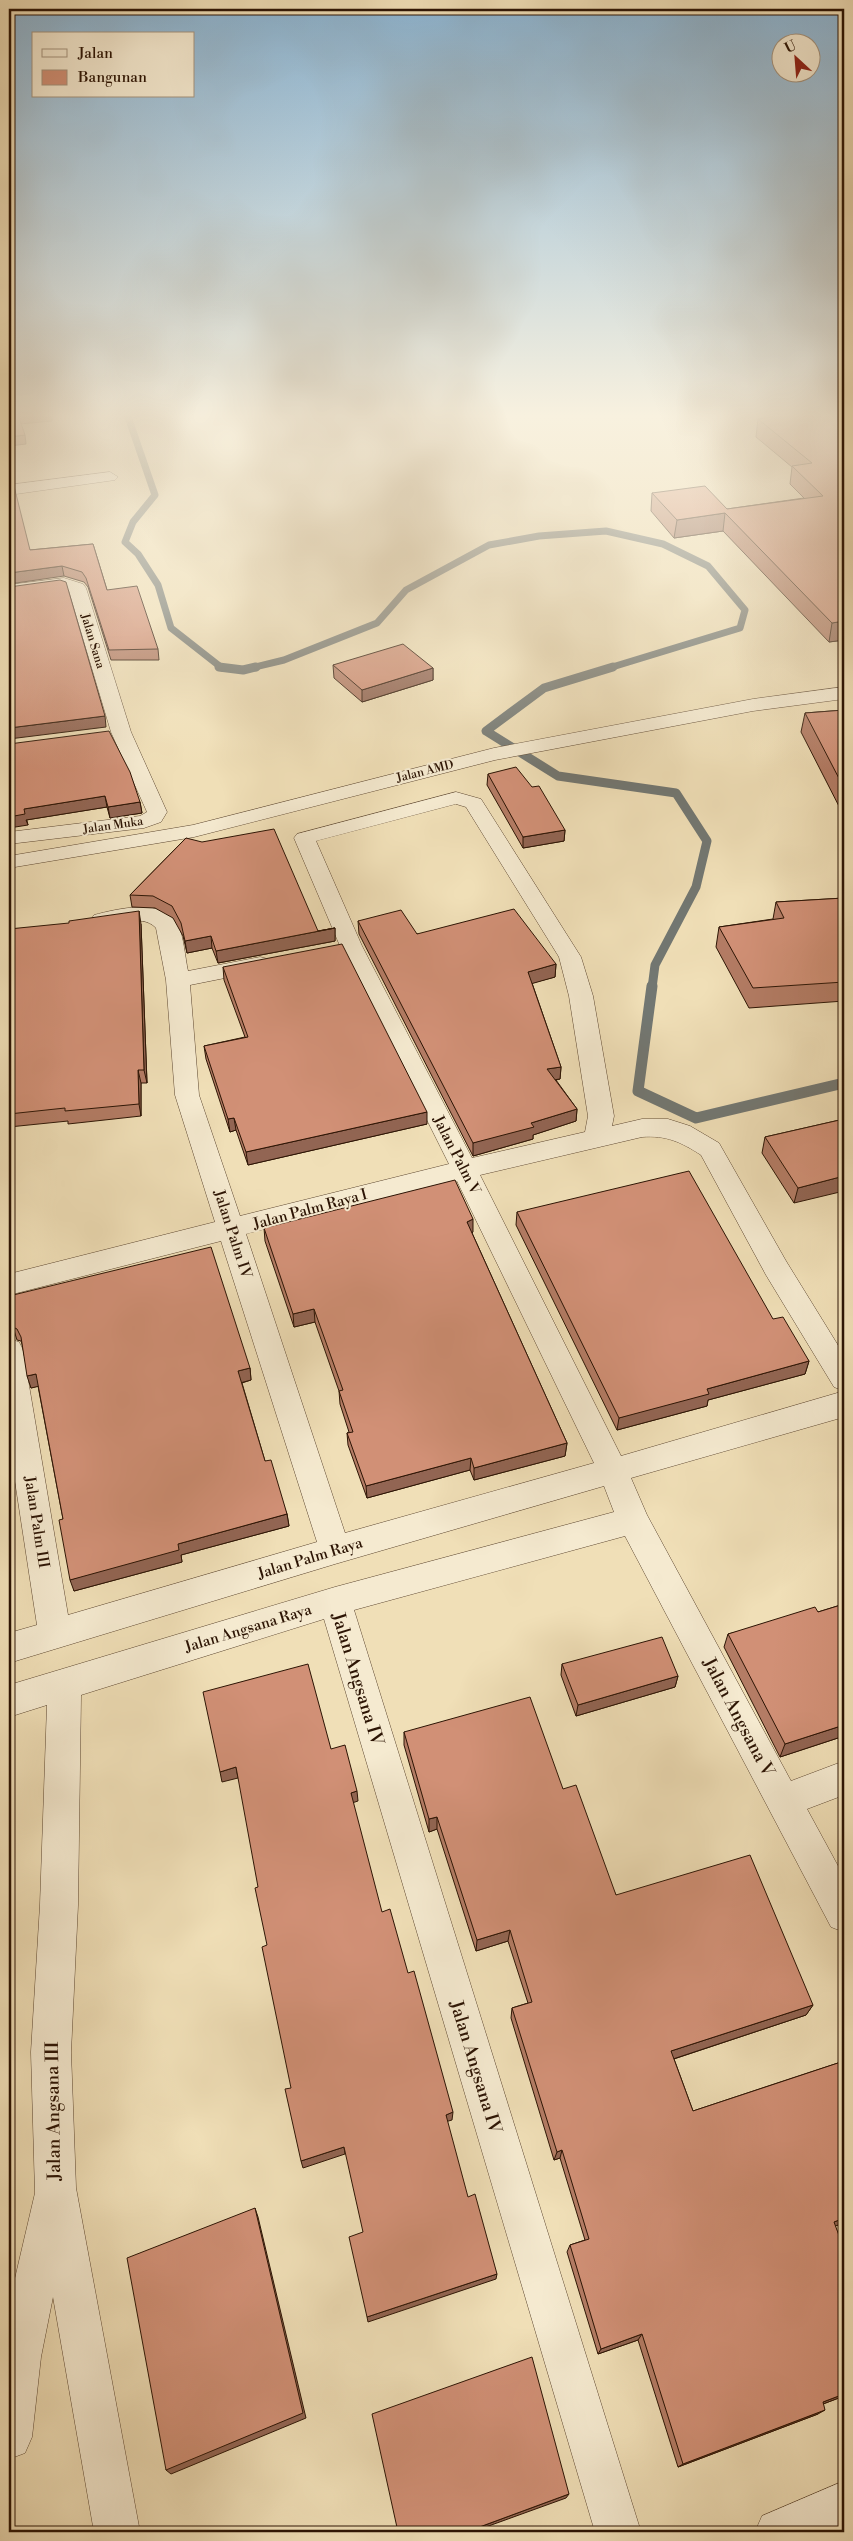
<svg xmlns="http://www.w3.org/2000/svg" width="853" height="2541" viewBox="0 0 853 2541" font-family="'Libre Bodoni',serif">
  <style>
    .lines { fill: none; stroke-linecap: round; stroke-linejoin: round }
    .stream-far2 { stroke: #727772; stroke-width: 7 }
    .stream-far1 { stroke: #727772; stroke-width: 9 }
    .stream { stroke: #727772; stroke-width: 11 }
    .minor-casing { stroke: #5d4731; stroke-width: 1 }
    .tertiary-casing { stroke: #5d4731; stroke-width: 1 }
    .minor { fill: #f5ead0; fill-rule: evenodd }
    .tertiary { fill: #f5ead0; fill-rule: evenodd }
    .wall { fill: #b47c65; stroke: #2c1404 }
    .shaded-wall { fill: #926553; stroke: #2c1404 }
    .building { fill: #d19076; stroke: #2c1404 }
    .labels { text-anchor: middle; stroke-width: 4; stroke-linejoin: round; paint-order: stroke }
    .far-street-label { font-size: 12px; fill: #2c1404; stroke: #f5ead0 }
    .street-label { font-size: 15px; fill: #2c1404; stroke: #f5ead0 }
    .near-street-label { font-size: 18px; fill: #2c1404; stroke: #f5ead0 }
  </style>
  <rect width="100%" height="100%" fill="#f0dfb7"/>
  <filter id="stains"><feTurbulence type="fractalNoise" baseFrequency=".004" numOctaves="4"/><feColorMatrix values="0 0 0 0 .2 0 0 0 0 .09 0 0 0 0 .02 0 0 0 .5 -.17"/></filter>
  <radialGradient id="worn" r=".72"><stop offset=".6" stop-color="#630" stop-opacity="0"/><stop offset="1" stop-color="#630" stop-opacity=".3"/></radialGradient>
  <g class="lines">
    <path class="stream-far2" d="M 127,414 L 155,495 L 133,522 L 125,542 L 138,554 L 158,585 L 171,628 L 222,668
      M 251,668 L 284,660 L 377,623 L 406,590 L 489,545 L 539,536 L 606,531 L 663,544 L 708,566 L 745,610 L 740,628 L 609,668"/>
    <path class="stream-far1" d="M 219,667 L 243,670 L 256,667
      M 613,667 L 544,688 L 486,731 L 558,776 L 676,793 L 707,841 L 696,887 L 655,965 L 652,988"/>
    <path class="stream" d="M 652,986 L 638,1091 L 696,1118 L 844,1083"/>
    <defs>
      <path id="minor" d="M 110,472 L 118,477 L 115,480 L 9,495 L 9,485 Z
        M 64,578 L 83,584 L 86,588 L 131,732 L 167,812 L 161,822 L 144,828 L 9,844 L 9,832 L 140,816 L 147,812 L 111,732 L 69,591 L 62,588 L 9,595 L 9,585 Z
        M 456,792 L 481,799 L 581,957 L 593,996 L 614,1116 L 612,1126 L 642,1119 L 668,1119 L 690,1126 L 719,1143 L 786,1261 L 844,1355 L 844,1391 L 834,1387 L 766,1275 L 701,1155 C 681,1142 666,1135 642,1137 L 480,1175 L 621,1456 L 844,1391 L 844,1417 L 631,1478 L 647,1515 L 791,1781 L 844,1761 L 844,1795 L 807,1809 L 844,1877 L 844,1932 L 831,1927 L 625,1536 L 354,1610 L 641,2532 L 595,2532 L 324,1619 L 81,1695 L 78,1905 L 71,2052 L 76,2188 L 140,2532 L 94,2532 L 53,2297 L 41,2357 L 32,2437 L 25,2453 L 9,2459 L 9,2304 L 35,2193 L 31,2052 L 40,1905 L 47,1705 L 9,1717 L 9,1685 L 335,1587 L 614,1512 L 604,1486 L 335,1564 L 9,1663 L 9,1633 L 37,1625 L 9,1442 L 9,1339 L 19,1342 L 23,1350 L 68,1615 L 317,1542 L 221,1241 L 9,1295 L 9,1274 L 215,1222 L 175,1095 L 166,980 L 156,928 C 140,911 114,930 94,925 L 91,920 L 94,915 C 117,909 164,897 178,925 C 184,938 185,957 188,971 L 260,957 L 268,959 L 271,964 L 268,969 L 260,971 L 190,985 L 199,1095 L 240,1216 L 449,1164 L 340,946 L 294,838 L 297,834 ZM 456,804 L 466,807 L 559,957 L 569,996 L 588,1116 L 585,1132 L 472,1158 L 362,946 L 316,841 ZM 457,1181 L 594,1463 L 345,1533 L 246,1234 Z
        M 844,2481 L 844,2527 L 832,2532 L 755,2532 L 762,2516 Z"/>
      <path id="tertiary" d="M 844,687 L 844,699 L 753,711 L 495,760 L 194,837 L 9,868 L 9,856 L 193,825 L 494,748 L 753,699 Z"/>
    </defs>
    <use href="#minor" class="minor-casing"/>
    <use href="#tertiary" class="tertiary-casing"/>
    <use href="#minor" class="minor"/>
    <use href="#tertiary" class="tertiary"/>
  </g>
  <path class="wall" d="M 844,414 L 844,640 L 829,642 L 723,531 L 674,538 L 651,511 L 652,493 L 727,509 L 804,498 L 790,484 L 792,467 L 756,437 L 758,419 Z
    M 93,544 L 107,590 L 158,649 L 159,660 L 111,660 L 88,587 L 84,582 L 64,576 L 30,550 Z
    M 333,665 L 433,668 L 433,680 L 362,702 L 334,678 Z
    M 844,710 L 844,816 L 801,732 L 805,713 Z
    M 9,744 L 140,802 L 142,813 L 110,818 L 107,807 L 26,820 L 28,825 Z
    M 488,774 L 565,830 L 564,841 L 523,848 L 487,785 Z
    M 186,838 L 318,931 L 335,928 L 335,941 L 218,963 L 212,948 L 187,953 L 183,936 L 173,918 L 155,908 L 132,907 L 130,895 Z
    M 844,898 L 844,1001 L 749,1008 L 716,947 L 719,927 L 773,919 L 776,902 Z
    M 358,921 L 556,964 L 555,977 L 532,983 L 561,1067 L 560,1079 L 556,1080 L 577,1109 L 576,1121 L 533,1135 L 533,1139 L 473,1156 L 359,934 Z
    M 141,924 L 147,1083 L 141,1083 L 141,1116 L 68,1124 L 68,1121 L 9,1127 L 9,929 Z
    M 223,967 L 427,1124 L 248,1165 L 236,1130 L 230,1132 L 206,1059 L 204,1046 L 245,1037 L 224,980 Z
    M 844,1119 L 794,1203 L 762,1153 L 765,1137 Z
    M 517,1212 L 773,1319 L 809,1361 L 805,1374 L 708,1400 L 707,1406 L 617,1430 L 516,1225 Z
    M 264,1228 L 473,1232 L 472,1233 L 567,1443 L 565,1456 L 474,1480 L 470,1470 L 367,1498 L 348,1445 L 347,1433 L 349,1432 L 340,1404 L 339,1391 L 315,1322 L 294,1327 L 265,1241 Z
    M 13,1327 L 250,1368 L 251,1380 L 242,1383 L 265,1461 L 287,1514 L 289,1526 L 181,1555 L 182,1562 L 74,1591 L 63,1519 L 38,1386 L 31,1388 L 22,1344 L 21,1341 L 17,1340 Z
    M 844,1604 L 844,1736 L 780,1757 L 724,1647 L 728,1634 L 818,1612 Z
    M 562,1664 L 678,1676 L 675,1687 L 576,1716 L 561,1675 Z
    M 404,1732 L 563,1789 L 616,1895 L 813,2005 L 806,2015 L 674,2059 L 693,2111 L 844,2061 L 844,2223 L 835,2226 L 844,2249 L 844,2396 L 823,2404 L 818,2414 L 678,2467 L 638,2340 L 598,2354 L 567,2252 L 570,2245 L 585,2240 L 560,2158 L 554,2160 L 511,2018 L 512,2008 L 528,2003 L 508,1941 L 476,1951 L 437,1829 L 429,1832 L 404,1745 Z
    M 844,1806 L 844,1821 L 840,1814 Z"/>
  <path class="shaded-wall" d="M 25,414 L 51,414 L 52,421 L 20,424 L 18,415 Z
    M 25,435 L 26,444 L 9,446 L 9,437 Z
    M 11,473 L 12,483 L 9,484 L 9,474 Z
    M 725,513 L 723,531 L 674,538 L 677,520 Z
    M 62,566 L 64,576 L 9,584 L 9,573 Z
    M 844,621 L 844,640 L 829,642 L 832,623 Z
    M 433,668 L 433,680 L 362,702 L 362,690 Z
    M 105,716 L 106,727 L 9,739 L 9,728 Z
    M 105,796 L 107,807 L 26,820 L 28,825 L 9,828 L 9,817 L 24,809 Z
    M 140,802 L 142,813 L 110,818 L 108,807 Z
    M 565,830 L 564,841 L 523,848 L 523,837 Z
    M 139,911 L 141,924 L 147,1083 L 144,1070 Z
    M 335,928 L 335,941 L 218,963 L 216,951 Z
    M 211,936 L 212,948 L 187,953 L 185,941 Z
    M 556,964 L 555,977 L 527,985 L 528,972 Z
    M 561,1067 L 560,1079 L 546,1081 L 547,1069 Z
    M 138,1070 L 141,1083 L 141,1116 L 139,1104 Z
    M 577,1109 L 576,1121 L 533,1135 L 533,1139 L 473,1156 L 473,1143 L 531,1123 Z
    M 427,1112 L 427,1124 L 248,1165 L 246,1152 Z
    M 234,1118 L 236,1130 L 230,1132 L 228,1119 Z
    M 844,1176 L 844,1191 L 794,1203 L 798,1188 Z
    M 473,1219 L 473,1232 L 467,1235 L 467,1222 Z
    M 314,1309 L 315,1322 L 294,1327 L 293,1314 Z
    M 809,1361 L 805,1374 L 708,1400 L 707,1406 L 617,1430 L 619,1418 L 707,1389 Z
    M 250,1368 L 251,1380 L 240,1383 L 238,1371 Z
    M 36,1374 L 40,1386 L 31,1388 L 27,1376 Z
    M 567,1443 L 565,1456 L 474,1480 L 474,1468 Z
    M 471,1458 L 470,1470 L 367,1498 L 366,1486 Z
    M 287,1514 L 289,1526 L 181,1555 L 182,1562 L 74,1591 L 70,1580 L 178,1544 Z
    M 678,1676 L 675,1687 L 576,1716 L 578,1705 Z
    M 844,1725 L 844,1736 L 780,1757 L 785,1744 Z
    M 236,1767 L 238,1778 L 222,1782 L 220,1772 Z
    M 357,1791 L 358,1801 L 352,1803 L 351,1793 Z
    M 437,1817 L 437,1829 L 429,1832 L 429,1819 Z
    M 510,1930 L 508,1941 L 476,1951 L 477,1940 Z
    M 813,2005 L 806,2015 L 667,2061 L 671,2051 Z
    M 453,2112 L 452,2120 L 445,2122 L 446,2115 Z
    M 344,2147 L 345,2154 L 303,2168 L 301,2161 Z
    M 562,2150 L 560,2158 L 554,2160 L 557,2152 Z
    M 255,2208 L 258,2217 L 306,2418 L 171,2474 L 166,2470 Z
    M 844,2218 L 844,2223 L 827,2229 L 834,2222 Z
    M 497,2274 L 496,2279 L 368,2322 L 367,2317 Z
    M 642,2334 L 638,2340 L 598,2354 L 601,2349 Z
    M 844,2394 L 844,2396 L 815,2407 L 823,2402 Z
    M 825,2410 L 818,2414 L 678,2467 L 683,2464 Z
    M 569,2494 L 566,2498 L 472,2532 L 466,2532 Z"/>
  <path class="building" d="M 9,414 L 25,414 L 18,415 L 25,435 L 9,437 Z
    M 790,414 L 844,414 L 844,621 L 832,623 L 725,513 L 677,520 L 652,493 L 705,486 L 727,509 L 823,496 L 792,466 L 812,463 L 758,419 Z
    M 9,486 L 14,486 L 30,550 L 93,544 L 107,590 L 137,586 L 158,649 L 109,650 L 86,578 L 82,572 L 62,566 L 9,573 Z
    M 60,580 L 66,582 L 105,716 L 9,728 L 9,587 Z
    M 403,644 L 433,668 L 362,690 L 333,665 Z
    M 844,710 L 844,788 L 805,713 Z
    M 109,731 L 130,772 L 140,802 L 108,807 L 105,796 L 24,809 L 25,814 L 9,817 L 9,744 Z
    M 516,767 L 532,787 L 539,786 L 565,830 L 523,837 L 488,774 Z
    M 274,829 L 318,931 L 335,928 L 216,951 L 211,936 L 185,941 L 181,923 L 172,906 L 153,896 L 130,895 L 186,838 L 202,842 Z
    M 844,898 L 844,982 L 753,988 L 719,927 L 784,918 L 776,902 Z
    M 514,909 L 556,964 L 528,972 L 561,1067 L 547,1069 L 577,1109 L 531,1123 L 534,1127 L 473,1143 L 358,921 L 401,910 L 417,934 Z
    M 139,911 L 144,1070 L 138,1070 L 139,1104 L 65,1111 L 65,1108 L 9,1114 L 9,929 L 69,923 L 69,921 Z
    M 342,944 L 427,1112 L 246,1152 L 234,1118 L 228,1119 L 204,1046 L 248,1037 L 223,967 Z
    M 844,1119 L 844,1176 L 798,1188 L 765,1137 Z
    M 689,1171 L 773,1319 L 783,1317 L 809,1361 L 707,1389 L 709,1394 L 619,1418 L 517,1212 Z
    M 455,1180 L 473,1219 L 467,1222 L 567,1443 L 474,1468 L 471,1458 L 366,1486 L 347,1433 L 353,1432 L 339,1391 L 343,1390 L 314,1309 L 293,1314 L 264,1228 Z
    M 211,1247 L 250,1368 L 238,1371 L 265,1461 L 271,1460 L 287,1514 L 178,1544 L 179,1550 L 70,1580 L 59,1520 L 63,1519 L 36,1374 L 27,1376 L 21,1337 L 17,1329 L 13,1327 L 9,1302 L 9,1296 Z
    M 844,1604 L 844,1725 L 785,1744 L 728,1634 L 815,1607 L 818,1612 Z
    M 662,1637 L 678,1676 L 578,1705 L 562,1664 Z
    M 308,1664 L 331,1749 L 345,1745 L 357,1791 L 351,1793 L 382,1912 L 390,1909 L 408,1973 L 414,1971 L 453,2112 L 446,2115 L 468,2197 L 475,2194 L 497,2274 L 367,2317 L 349,2237 L 363,2232 L 344,2147 L 301,2161 L 285,2089 L 291,2088 L 262,1947 L 267,1945 L 255,1888 L 258,1887 L 236,1767 L 220,1772 L 203,1692 Z
    M 530,1697 L 563,1789 L 576,1785 L 616,1895 L 750,1855 L 813,2005 L 671,2051 L 693,2111 L 844,2061 L 844,2218 L 834,2222 L 844,2249 L 844,2394 L 823,2402 L 825,2410 L 683,2464 L 642,2334 L 601,2349 L 570,2245 L 589,2239 L 562,2150 L 557,2152 L 512,2008 L 532,2002 L 510,1930 L 477,1940 L 437,1817 L 429,1819 L 404,1732 Z
    M 255,2208 L 303,2413 L 166,2470 L 127,2258 Z
    M 532,2357 L 569,2494 L 466,2532 L 398,2532 L 372,2414 Z"/>
  <linearGradient id="sky" x2="0" y2="1"><stop stop-color="#8bb6d6"/><stop offset="0.54" stop-color="#f8f1df"/><stop offset="1" stop-color="#f8f1df" stop-opacity="0"/></linearGradient>
  <rect width="853" height="770" fill="url(#sky)"/>
  <g class="labels">
    <g class="far-street-label">
      <text transform="translate(93 641) rotate(73)" y="4">Jalan Sana</text>
      <text transform="translate(425 771) rotate(-14)" y="4">Jalan AMD</text>
      <text transform="translate(113 825) rotate(-8)" y="4">Jalan Muka</text>
    </g>
    <g class="street-label">
      <text transform="translate(457 1155) rotate(63)" y="5">Jalan Palm V</text>
      <text transform="translate(310 1209) rotate(-15)" y="5">Jalan Palm Raya I</text>
      <text transform="translate(233 1234) rotate(72)" y="5">Jalan Palm IV</text>
      <text transform="translate(37 1522) rotate(81)" y="5">Jalan Palm III</text>
      <text transform="translate(310 1558) rotate(-17)" y="5">Jalan Palm Raya</text>
      <text transform="translate(248 1628) rotate(-17)" y="5">Jalan Angsana Raya</text>
    </g>
    <g class="near-street-label">
      <text transform="translate(358 1679) rotate(73)" y="6">Jalan Angsana IV</text>
      <text transform="translate(739 1717) rotate(62)" y="6">Jalan Angsana V</text>
      <text transform="translate(476 2067) rotate(73)" y="6">Jalan Angsana IV</text>
      <text transform="translate(53 2111) rotate(-91)" y="6">Jalan Angsana III</text>
    </g>
  </g>
  <rect width="853" height="2541" fill="none" stroke="#f0dfb7" stroke-width="30"/>
  <rect x="10" y="10" width="833" height="2521" fill="none" stroke="#2c1404" stroke-width="2.5"/>
  <rect x="15" y="15" width="823" height="2511" fill="none" stroke="#2c1404"/>
  <rect x="32" y="32" width="162" height="65" fill="#f5ead0" stroke="#a5947e"/>
  <rect x="42" y="49" width="25" height="8" fill="#f5ead0" stroke="#a5947e"/>
  <text x="78" y="58" font-size="15" fill="#2c1404">Jalan</text>
  <rect x="42" y="70" width="25" height="15" fill="#d19076" stroke="#a5947e"/>
  <text x="78" y="82" font-size="15" fill="#2c1404">Bangunan</text>
  <g transform="translate(796 58) rotate(334)"><circle r="24" fill="#f5ead0" stroke="#a5947e"/>
  <path d="M0-4L9 19L0 12L-9 19Z" fill="#8f2418"/>
  <text y="-8" font-size="14" font-weight="bold" text-anchor="middle" fill="#2c1404">U</text>
  </g>
  <rect width="100%" height="100%" filter="url(#stains)"/>
  <rect width="100%" height="100%" fill="url(#worn)"/>
</svg>
